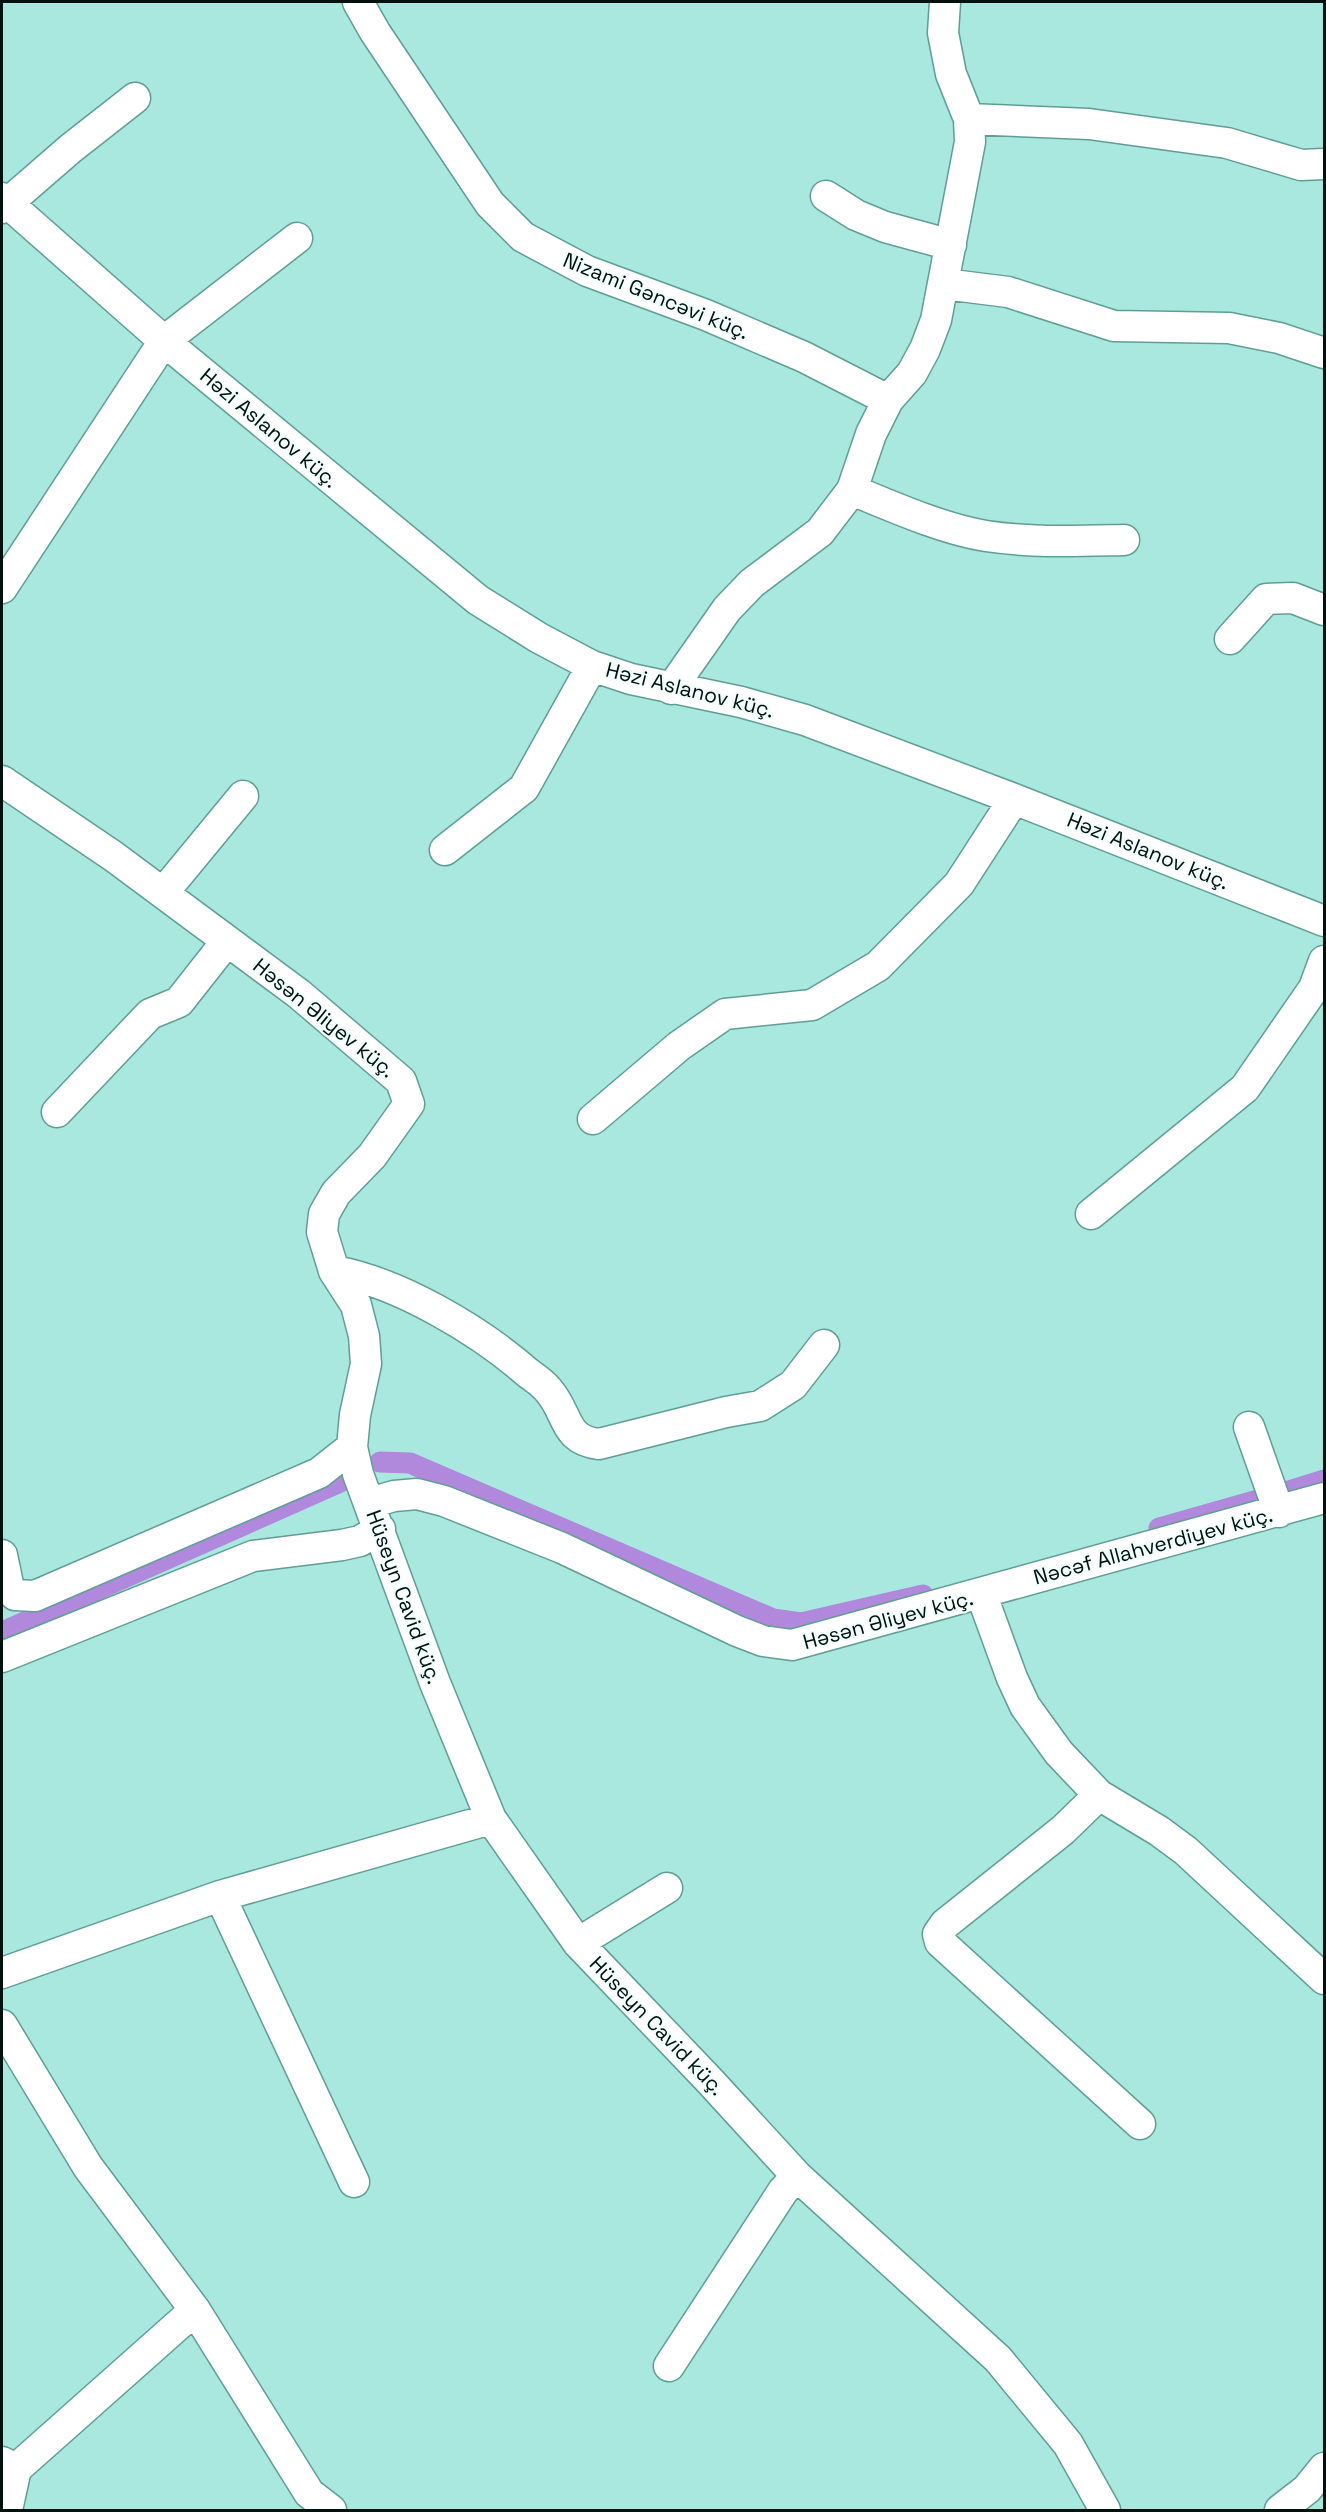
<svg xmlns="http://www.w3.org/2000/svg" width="1326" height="2512" viewBox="0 0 1326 2512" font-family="'Space Grotesk',sans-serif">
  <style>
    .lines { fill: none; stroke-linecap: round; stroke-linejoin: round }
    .canal { stroke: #b189dc; stroke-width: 21 }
    .minor-casing { stroke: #5f9e95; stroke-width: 33 }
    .minor { stroke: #fff; stroke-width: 30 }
    .labels { text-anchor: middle; stroke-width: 4.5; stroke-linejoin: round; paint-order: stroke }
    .street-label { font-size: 21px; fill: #00110e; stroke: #f1fefc }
  </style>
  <rect width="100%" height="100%" fill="#a8e8df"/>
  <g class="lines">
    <path class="canal" d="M 380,1462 L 410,1463 L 773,1619 L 801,1623 L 923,1595
      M 1289,1491 L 1324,1480
      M 1159,1528 L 1261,1499
      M 2,1632 L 345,1480"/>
    <defs>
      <path id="minor" d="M 358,2 L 375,32 L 490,204 L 523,237 L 587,271 L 706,315 L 804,357 L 888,400
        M 969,119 L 1089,124 L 1227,143 L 1301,165 L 1324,164
        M 826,196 L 856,215 L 885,227 L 951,245
        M 2,198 L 164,341 L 478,600 L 539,638 L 592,666 L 631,679 L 741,702 L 805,720 L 1014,799 L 1324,921
        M 2,208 L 70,149 L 135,98
        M 944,284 L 1008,292 L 1114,326 L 1229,328 L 1279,338 L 1324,353
        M 852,490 C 893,507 943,529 986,536 C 1032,543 1078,541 1124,540
        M 2,588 L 164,341 L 297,238
        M 1230,639 L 1266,599 L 1293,598 L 1324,610
        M 671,689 L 727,609 L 752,583 L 820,532 L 852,490 L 871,434 L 888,400 L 912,373 L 925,349 L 936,320 L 970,142 L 969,119 L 951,74 L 943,33 L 945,2
        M 2,781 L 113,856 L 299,994 L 401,1081 L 409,1104 L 372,1156 L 336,1193 L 324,1214 L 322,1232 L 334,1271 L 356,1305 L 364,1336 L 366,1364 L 355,1415 L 352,1447 L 358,1474 L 435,1683 L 491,1819 L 578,1943 L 709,2080 L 797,2176 L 998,2359 L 1068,2444 L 1105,2510
        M 445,850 L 524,788 L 592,666
        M 163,893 L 243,796
        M 57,1112 L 150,1014 L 179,1002 L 227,941
        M 593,1119 L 679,1046 L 725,1014 L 812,1005 L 878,966 L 959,884 L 1014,799
        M 1091,1214 L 1245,1088 L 1314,988 L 1324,961
        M 334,1271 C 398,1282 479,1330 528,1373 C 535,1378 544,1384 549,1391 C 569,1414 563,1440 599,1444 L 726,1412 L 760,1406 L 793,1385 L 824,1345
        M 1249,1427 L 1279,1512
        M 370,1503 L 394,1496 L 417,1494 L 444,1501 L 562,1548 L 737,1631 L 763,1641 L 792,1645 L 1324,1498
        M 2,1555 L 9,1589 L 15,1595 L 35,1596 L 319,1473 L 352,1447
        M 981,1593 L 1012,1678 L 1025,1706 L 1059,1753 L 1099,1795 L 1159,1831 L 1186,1851 L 1324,1979
        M 2,1657 L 253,1556 L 342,1545 L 360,1541 L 380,1529
        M 1099,1795 L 1063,1830 L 945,1924 L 938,1934 L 940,1942 L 1140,2124
        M 220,1896 L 354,2182
        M 578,1943 L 667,1888
        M 2,1973 L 220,1896 L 491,1819
        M 2,2025 L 88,2167 L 195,2310 L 309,2493 L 331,2510
        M 669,2366 L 783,2191 L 797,2176
        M 2,2462 L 16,2469 L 195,2310
        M 7,2510 L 16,2469
        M 1280,2510 L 1307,2489 L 1324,2468"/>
    </defs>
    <use href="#minor" class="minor-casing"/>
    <use href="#minor" class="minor"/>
  </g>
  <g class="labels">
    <g class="street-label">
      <text transform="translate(656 296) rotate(22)" y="7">Nizami Gəncəvi küç.</text>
      <text transform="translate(269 428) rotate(40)" y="7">Həzi Aslanov küç.</text>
      <text transform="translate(690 690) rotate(14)" y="7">Həzi Aslanov küç.</text>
      <text transform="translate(1148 851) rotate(22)" y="7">Həzi Aslanov küç.</text>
      <text transform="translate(324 1018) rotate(39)" y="7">Həsən Əliyev küç.</text>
      <text transform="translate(1153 1546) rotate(-15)" y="7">Nəcəf Allahverdiyev küç.</text>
      <text transform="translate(404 1597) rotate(70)" y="7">Hüseyn Cavid küç.</text>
      <text transform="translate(888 1620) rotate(-15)" y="7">Həsən Əliyev küç.</text>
      <text transform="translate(657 2026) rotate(46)" y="7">Hüseyn Cavid küç.</text>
    </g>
  </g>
  <rect width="1326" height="2512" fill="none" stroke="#00110e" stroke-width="6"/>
</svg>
